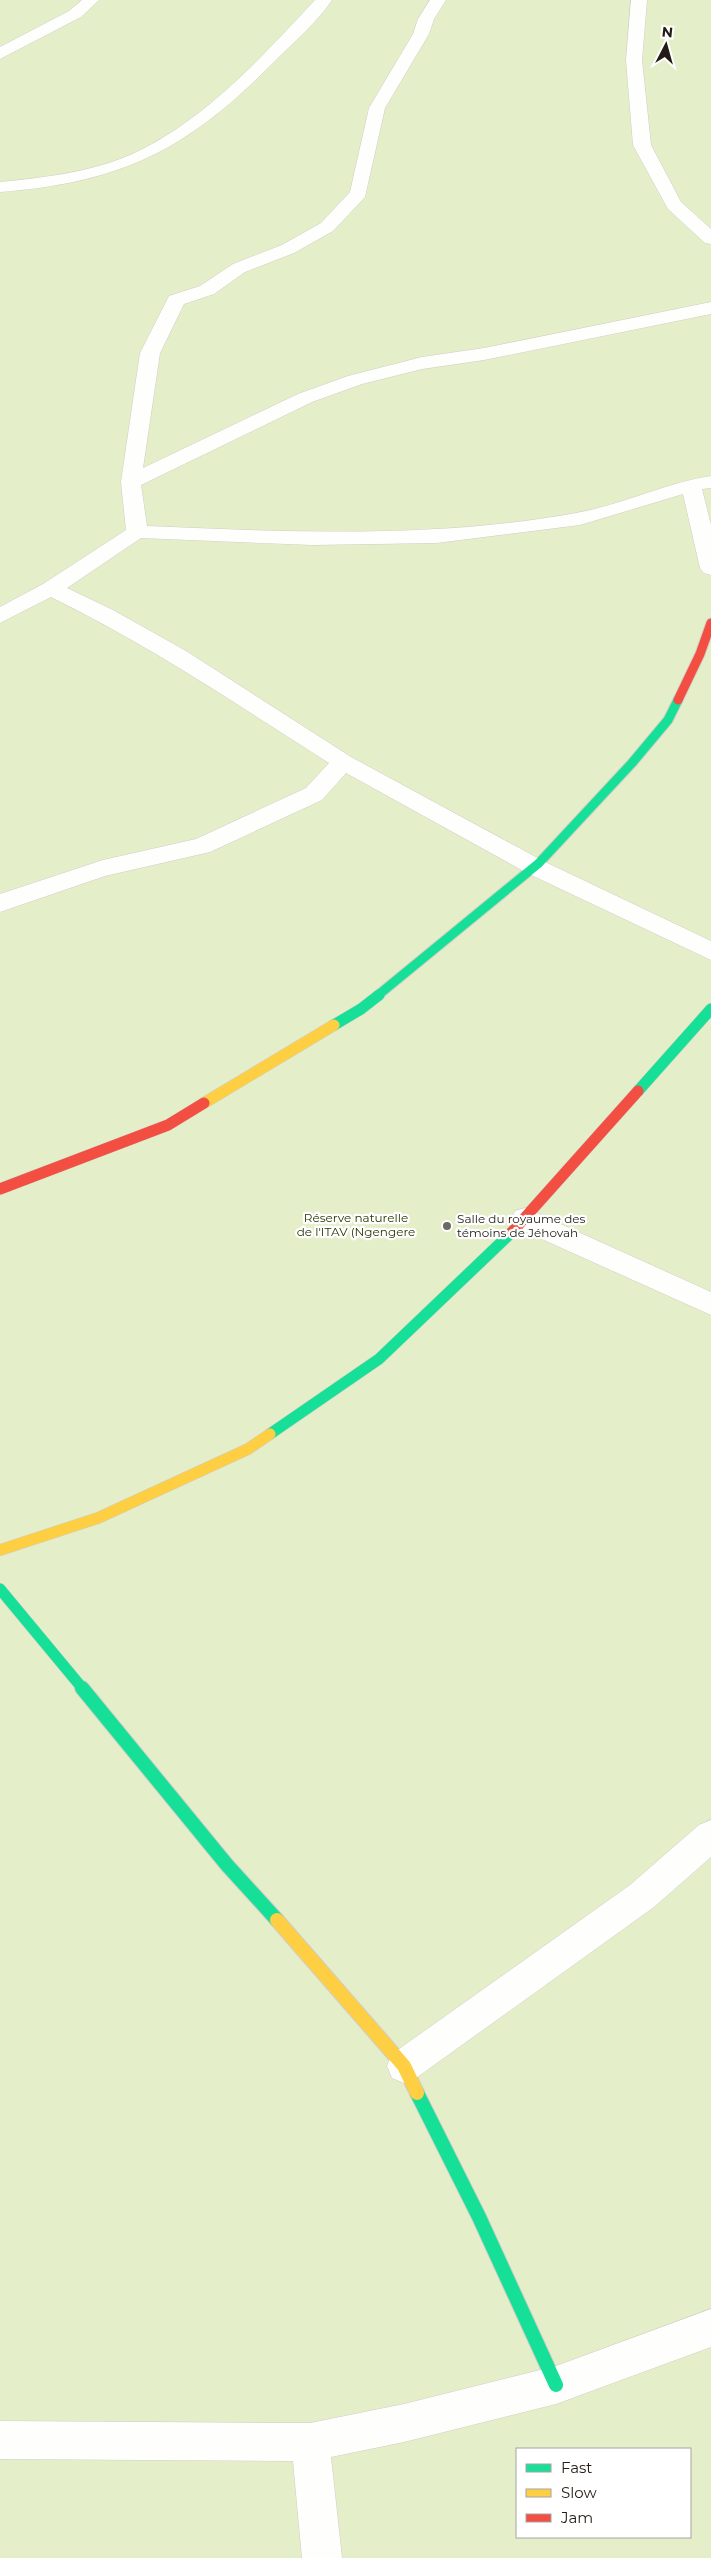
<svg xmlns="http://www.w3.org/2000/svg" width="711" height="2558" viewBox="0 0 711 2558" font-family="Montserrat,sans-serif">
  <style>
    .green { fill: #e4efc9; fill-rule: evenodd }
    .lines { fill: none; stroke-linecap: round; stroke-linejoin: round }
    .street-casing { stroke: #d1ccc8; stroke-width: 1 }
    .fast-far2-casing { stroke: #d1ccc8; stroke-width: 11 }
    .fast-far1-casing { stroke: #d1ccc8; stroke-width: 12 }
    .fast-casing { stroke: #d1ccc8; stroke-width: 16 }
    .slow-far1-casing { stroke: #d1ccc8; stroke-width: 12 }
    .slow-casing { stroke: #d1ccc8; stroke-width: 16 }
    .jam-far1-casing { stroke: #d1ccc8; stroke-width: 11 }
    .jam-casing { stroke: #d1ccc8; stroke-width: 12 }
    .street { fill: #fefefd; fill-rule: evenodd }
    .fast-far2 { stroke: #16e098; stroke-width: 9 }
    .fast-far1 { stroke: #16e098; stroke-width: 11 }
    .fast { stroke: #16e098; stroke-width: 14 }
    .slow-far1 { stroke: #ffcf43; stroke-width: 11 }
    .slow { stroke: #ffcf43; stroke-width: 14 }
    .jam-far1 { stroke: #f24e42; stroke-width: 9 }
    .jam { stroke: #f24e42; stroke-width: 11 }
    .poi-dot { fill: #6e6863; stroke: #fff; stroke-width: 2 }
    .labels { text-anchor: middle; stroke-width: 4.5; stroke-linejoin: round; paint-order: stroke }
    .park-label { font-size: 12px; fill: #2b3703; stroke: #fff }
    .poi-label { font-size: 12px; fill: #231c16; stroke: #fff; text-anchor: start }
  </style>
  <rect width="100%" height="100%" fill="#f8f5f2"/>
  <path class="green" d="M 0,0 L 711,0 L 711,2558 L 0,2558 ZM 517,2449 L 690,2449 L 690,2537 L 517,2537 Z"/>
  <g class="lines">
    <defs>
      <path id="street" d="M 82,0 L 99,0 L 81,17 L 0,59 L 0,47 L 69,11 Z
        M 315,0 L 332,0 C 317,22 294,42 275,61 C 188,149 124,182 0,192 L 0,182 C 41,178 84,173 123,158 C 200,126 259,60 315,0 Z
        M 430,0 L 446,0 L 434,19 L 429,34 L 385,108 L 365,197 L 333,231 L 294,253 L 245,272 L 214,294 L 184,304 L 160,353 L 143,468 L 298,394 L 348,376 L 422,357 L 484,348 L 711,302 L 711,314 L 484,360 L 422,369 L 362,384 L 312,402 L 141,485 L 147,526 C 290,532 434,539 576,513 C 622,505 665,483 711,476 L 711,488 L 702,489 L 711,525 L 711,575 L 704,573 L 700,568 L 683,494 L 580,525 L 436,543 L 312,545 L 141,538 L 67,588 L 113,610 L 186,651 L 351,757 L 543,861 L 711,941 L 711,960 L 527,873 L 346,773 L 322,800 L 210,852 L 105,876 L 0,912 L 0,894 L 103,860 L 196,839 L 306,788 L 329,763 C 238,705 149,645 51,597 L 0,623 L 0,607 L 43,584 L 126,530 L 121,482 L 140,353 L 167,300 L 169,296 L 200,286 L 233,264 L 282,245 L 321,223 L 350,192 L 369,108 L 413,34 L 418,19 Z
        M 631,0 L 647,0 L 642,60 L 651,145 L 681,202 L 711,229 L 711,244 L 705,243 L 668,209 L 633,145 L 626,60 Z
        M 525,1208 L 711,1292 L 711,1315 L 515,1227 L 512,1219 L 515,1211 Z
        M 711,1820 L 711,1857 L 654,1907 L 416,2078 L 404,2083 L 392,2078 L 387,2066 L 392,2054 L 630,1885 L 699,1825 Z
        M 711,2309 L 711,2347 L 556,2404 L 404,2442 L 331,2457 L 342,2558 L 302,2558 L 293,2461 L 0,2459 L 0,2421 L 310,2423 L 404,2404 L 556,2366 Z"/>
      <path id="fast-far2" d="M 377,996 L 539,863 L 632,763 L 668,720 L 678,700"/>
      <path id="fast-far1" d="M 334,1025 L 361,1009 L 379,995
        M 638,1091 L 711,1009
        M 270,1434 L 379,1359 L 512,1232
        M 0,1589 L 83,1689"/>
      <path id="fast" d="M 82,1688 L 227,1865 L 277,1920
        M 417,2093 L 479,2217 L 556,2385"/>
      <path id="slow-far1" d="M 204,1103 L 334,1025
        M 0,1550 L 98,1518 L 248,1449 L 270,1434"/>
      <path id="slow" d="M 277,1920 L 404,2066 L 417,2093"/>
      <path id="jam-far1" d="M 678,700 L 700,654 L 711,623"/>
      <path id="jam" d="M 0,1189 L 168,1125 L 204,1103
        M 512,1232 L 638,1091"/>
    </defs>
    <use href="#street" class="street-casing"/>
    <use href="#fast-far2" class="fast-far2-casing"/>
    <use href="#fast-far1" class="fast-far1-casing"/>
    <use href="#fast" class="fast-casing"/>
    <use href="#slow-far1" class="slow-far1-casing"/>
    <use href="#slow" class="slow-casing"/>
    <use href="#jam-far1" class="jam-far1-casing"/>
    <use href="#jam" class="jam-casing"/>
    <use href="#street" class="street"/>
    <use href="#fast-far2" class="fast-far2"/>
    <use href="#fast-far1" class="fast-far1"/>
    <use href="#fast" class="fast"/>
    <use href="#slow-far1" class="slow-far1"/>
    <use href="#slow" class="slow"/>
    <use href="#jam-far1" class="jam-far1"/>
    <use href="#jam" class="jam"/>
  </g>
  <circle class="poi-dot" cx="447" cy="1226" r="5"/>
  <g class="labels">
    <g class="park-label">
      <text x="356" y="1222">Réserve naturelle<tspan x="356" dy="14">de l'ITAV (Ngengere</tspan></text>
    </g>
    <g class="poi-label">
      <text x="457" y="1223">Salle du royaume des<tspan x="457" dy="14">témoins de Jéhovah</tspan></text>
    </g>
  </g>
  <rect x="516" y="2448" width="175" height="90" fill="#ffffff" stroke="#a7a4a2"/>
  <rect x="526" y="2464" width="25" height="8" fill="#16e098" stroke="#a7a4a2"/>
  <text x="561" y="2473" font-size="15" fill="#231c16">Fast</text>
  <rect x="526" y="2489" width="25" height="8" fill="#ffcf43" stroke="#a7a4a2"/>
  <text x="561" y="2498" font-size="15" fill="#231c16">Slow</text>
  <rect x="526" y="2514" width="25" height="8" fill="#f24e42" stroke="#a7a4a2"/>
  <text x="561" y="2523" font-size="15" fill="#231c16">Jam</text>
  <g transform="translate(666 45) rotate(6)" stroke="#ffffff" stroke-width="4" paint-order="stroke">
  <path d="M0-4L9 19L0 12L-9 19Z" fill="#231c16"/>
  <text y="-8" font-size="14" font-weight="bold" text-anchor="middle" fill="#231c16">N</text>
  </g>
</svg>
